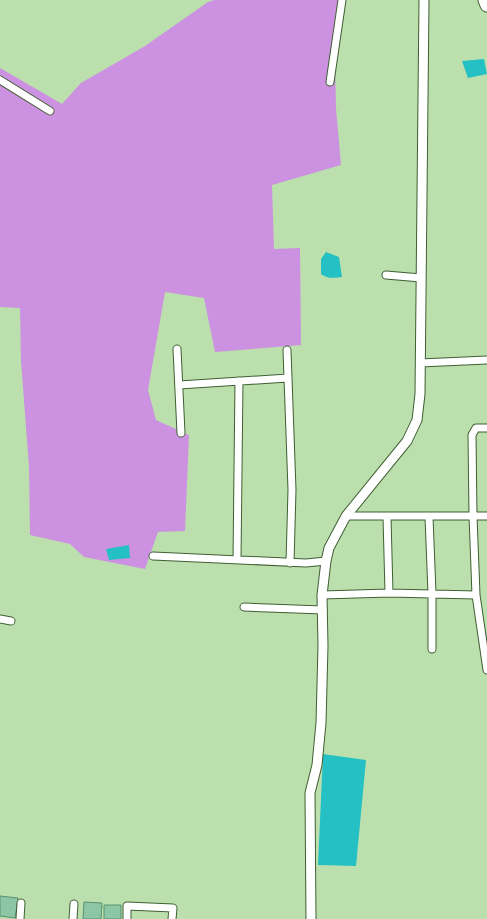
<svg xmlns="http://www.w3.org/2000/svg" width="487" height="919" viewBox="0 0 487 919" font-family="Ubuntu,sans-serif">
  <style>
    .green { fill: #cc91e0 }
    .water { fill: #24c0c4 }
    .building { fill: #8dc6a4; stroke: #599170 }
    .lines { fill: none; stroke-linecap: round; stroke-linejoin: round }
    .minor-casing { stroke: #405f33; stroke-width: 9 }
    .tertiary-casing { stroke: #405f33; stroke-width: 11 }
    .motorway-casing { stroke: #405f33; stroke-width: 15 }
    .minor { stroke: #fff; stroke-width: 7 }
    .tertiary { stroke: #fff; stroke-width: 9 }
    .motorway { stroke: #fff; stroke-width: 13 }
  </style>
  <rect width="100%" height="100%" fill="#bbe0ae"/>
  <path class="green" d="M 214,0 L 340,0 L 335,60 L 336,108 L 341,165 L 272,185 L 274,249 L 300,248 L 301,345 L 215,352 L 204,298 L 165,292 L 148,390 L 156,420 L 189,435 L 185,531 L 158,532 L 145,569 L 84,557 L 70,544 L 30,535 L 29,467 L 21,361 L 20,308 L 0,307 L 0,68 L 62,104 L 81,83 L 145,46 L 208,2 Z"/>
  <path class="water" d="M 484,59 L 487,74 L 468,78 L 462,61 Z
    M 326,252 L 339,257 L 342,277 C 334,278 327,279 321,274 L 321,259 Z
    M 129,545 L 130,558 L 109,560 L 106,549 Z
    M 323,754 L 366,760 L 356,866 L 318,865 Z"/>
  <path class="building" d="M 0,896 L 18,898 L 15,918 L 0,916 Z
    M 84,902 L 102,903 L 101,919 L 83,919 Z
    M 104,905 L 121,905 L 121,919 L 104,919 Z"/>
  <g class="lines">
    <defs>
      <path id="minor" d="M 0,80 L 50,111
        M 330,82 L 342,0
        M 386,275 L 421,278
        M 177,349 L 181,433
        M 287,350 L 292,490 L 290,563
        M 420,363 L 487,360
        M 179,385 L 288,378
        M 487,428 L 476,428 L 472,435 L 473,516 L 476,595 L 487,670
        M 346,516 L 487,516
        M 387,517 L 389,593
        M 429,517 L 432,593 L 432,649
        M 153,556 L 306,563 L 326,561
        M 237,560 L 239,381
        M 322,595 L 389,593 L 476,595
        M 244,607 L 323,610
        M 0,619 L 11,621
        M 20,919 L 21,903
        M 73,919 L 74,904
        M 127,919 L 127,906 L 173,908 L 172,919"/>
      <path id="tertiary" d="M 311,919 L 310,793 L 317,765 L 321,723 L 323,646 L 322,595 L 326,561 L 329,548 L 346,516 L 407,441 L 417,420 L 420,394 L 424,0"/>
      <path id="motorway" d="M 485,0 L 487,5"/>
    </defs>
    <use href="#minor" class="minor-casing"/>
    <use href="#tertiary" class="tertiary-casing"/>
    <use href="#motorway" class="motorway-casing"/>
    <use href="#minor" class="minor"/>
    <use href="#tertiary" class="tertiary"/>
    <use href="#motorway" class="motorway"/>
  </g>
</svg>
